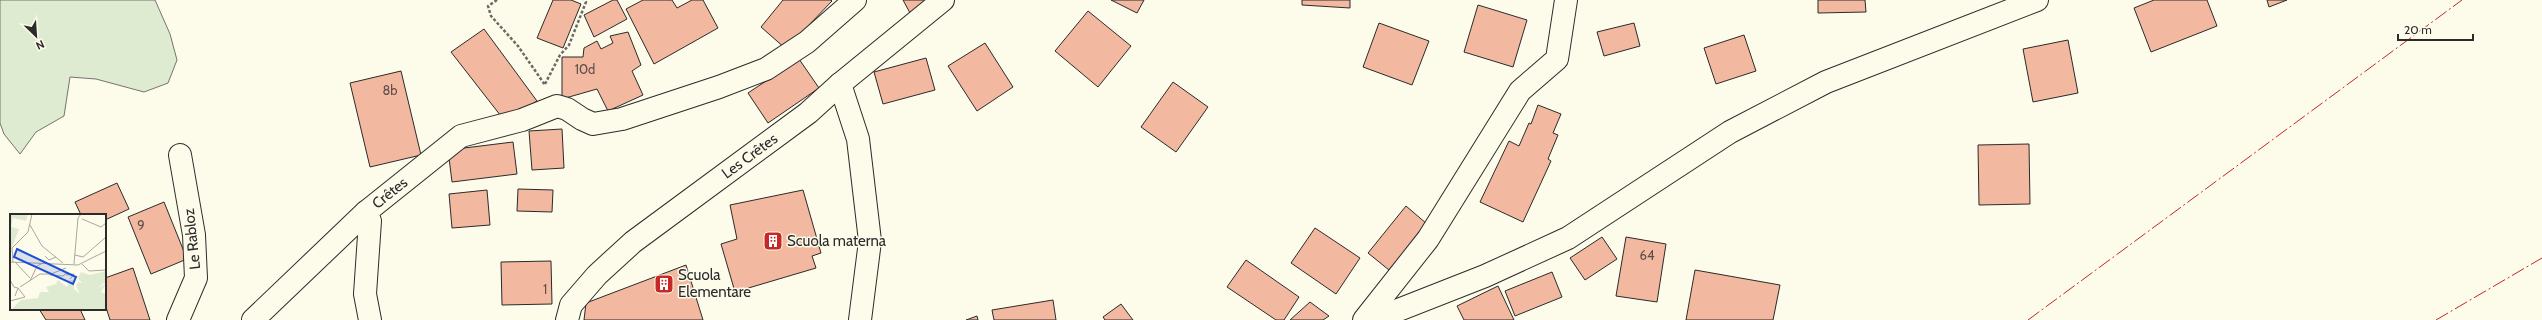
<svg xmlns="http://www.w3.org/2000/svg" width="2542" height="320" viewBox="0 0 2542 320" font-family="Cabin,sans-serif">
  <style>
    .green { fill: #deebd1; stroke: #74746e }
    .building { fill: #f2b8a0; stroke: #2b2b2b }
    .lines { fill: none; stroke-linecap: round; stroke-linejoin: round }
    .street-casing { stroke: #2b2b2b; stroke-width: 24 }
    .secondary-casing { stroke: #2b2b2b; stroke-width: 24 }
    .path { stroke: #6a6964; stroke-width: 2.5; stroke-dasharray: 3 2; stroke-linecap: butt }
    .street { stroke: #fdfbea; stroke-width: 22 }
    .secondary { stroke: #fdfbea; stroke-width: 22 }
    .power { stroke: #c62828; stroke-width: 1; stroke-dasharray: 14 3 2 3; stroke-linecap: butt }
    .labels { text-anchor: middle; stroke-width: 3; stroke-linejoin: round; paint-order: stroke }
    .number-label { font-size: 13px; fill: #5d4e48 }
    .street-label { font-size: 15px; fill: #2b2b2b; stroke: #fdfbea }
    .poi-label { font-size: 15px; fill: #2b2b2b; stroke: #fdfbea; text-anchor: start }
    .inset-road { fill: none; stroke: #a9a89e; stroke-width: 1 }
    .view { fill: #1d4ed8; fill-opacity: 0.15; stroke: #1d4ed8; stroke-width: 2 }
    .inset-edge { fill: none; stroke: #2b2b2b; stroke-width: 2 }
  </style>
  <rect width="100%" height="100%" fill="#fdfbea"/>
  <path class="green" d="M 0,0 L 155,0 L 170,34 L 177,60 L 168,83 L 144,92 L 96,79 L 70,77 L 64,116 L 36,132 L 20,154 L 4,134 L 0,123 Z"/>
  <path class="building" d="M 553,0 L 571,0 L 581,4 L 563,48 L 537,38 Z
    M 613,0 L 617,0 L 627,19 L 594,37 L 584,15 Z
    M 643,0 L 672,0 L 677,8 L 692,0 L 703,0 L 718,28 L 654,64 L 626,9 Z
    M 783,0 L 831,0 L 832,1 L 786,49 L 761,27 Z
    M 903,0 L 927,0 L 910,13 Z
    M 1111,0 L 1144,0 L 1137,13 Z
    M 1302,0 L 1350,0 L 1350,8 L 1302,5 Z
    M 1818,0 L 1865,0 L 1866,12 L 1818,13 Z
    M 2154,0 L 2207,0 L 2217,26 L 2151,52 L 2134,8 Z
    M 2267,0 L 2287,0 L 2269,7 Z
    M 1478,5 L 1527,20 L 1513,67 L 1464,52 Z
    M 1088,11 L 1131,46 L 1098,87 L 1055,51 Z
    M 1379,23 L 1429,41 L 1412,85 L 1363,67 Z
    M 1634,23 L 1640,46 L 1604,56 L 1597,32 Z
    M 484,29 L 537,101 L 504,120 L 451,52 Z
    M 628,32 L 641,65 L 632,71 L 643,95 L 608,111 L 597,89 L 562,99 L 562,57 L 583,57 L 584,48 L 597,41 L 601,49 L 613,43 L 610,36 Z
    M 1744,35 L 1756,71 L 1716,84 L 1704,48 Z
    M 2068,40 L 2078,93 L 2033,102 L 2023,49 Z
    M 985,43 L 1013,87 L 977,111 L 948,66 Z
    M 926,58 L 935,90 L 883,104 L 874,72 Z
    M 799,59 L 819,88 L 768,123 L 748,93 Z
    M 401,71 L 421,155 L 370,167 L 350,83 Z
    M 1173,82 L 1208,107 L 1176,152 L 1141,127 Z
    M 1538,105 L 1561,114 L 1553,133 L 1558,135 L 1548,159 L 1551,161 L 1523,222 L 1480,202 L 1509,141 L 1519,146 L 1529,123 L 1531,124 Z
    M 562,129 L 564,168 L 532,170 L 529,131 Z
    M 513,142 L 517,174 L 452,182 L 448,150 Z
    M 2029,144 L 2030,204 L 1979,205 L 1978,145 Z
    M 117,183 L 129,209 L 105,220 L 105,215 L 81,215 L 75,202 Z
    M 518,189 L 553,190 L 552,212 L 517,211 Z
    M 487,190 L 490,225 L 452,228 L 449,194 Z
    M 803,190 L 821,253 L 812,256 L 816,268 L 735,292 L 721,244 L 737,239 L 730,205 Z
    M 164,202 L 187,259 L 151,274 L 128,217 Z
    M 1406,206 L 1427,224 L 1389,270 L 1368,253 Z
    M 1315,228 L 1360,258 L 1336,294 L 1291,263 Z
    M 1602,237 L 1617,259 L 1585,280 L 1570,258 Z
    M 1626,237 L 1666,244 L 1657,302 L 1616,296 Z
    M 1246,260 L 1299,297 L 1284,320 L 1276,320 L 1227,287 Z
    M 551,261 L 552,304 L 502,305 L 501,262 Z
    M 686,265 L 703,320 L 584,320 L 586,303 Z
    M 133,268 L 150,320 L 110,320 L 105,304 L 105,278 Z
    M 1695,270 L 1780,285 L 1773,320 L 1686,320 Z
    M 1552,272 L 1562,297 L 1515,316 L 1505,291 Z
    M 1498,286 L 1514,320 L 1464,320 L 1457,306 Z
    M 1053,300 L 1056,320 L 994,320 L 992,310 Z
    M 1310,302 L 1329,316 L 1323,320 L 1290,320 Z
    M 1121,304 L 1133,320 L 1105,320 L 1103,317 Z
    M 39,309 L 80,309 L 85,320 L 46,320 Z
    M 977,316 L 978,320 L 966,320 Z"/>
  <g class="lines">
    <defs>
      <g id="street">
        <path d="M 840,84 L 858,139 L 870,241 L 860,320"/>
        <path d="M 178,320 L 196,278 L 194,235 L 180,155"/>
        <path d="M 253,320 L 366,212"/>
        <path id="s1" d="M 370,320 L 365,294 L 370,221 L 366,212 L 461,136 L 522,120 L 557,106 L 567,109 L 582,119 L 593,124 L 622,119 L 719,87 L 766,69 L 807,42 L 855,0"/>
        <path id="s2" d="M 567,320 L 571,305 L 597,275 L 633,242 L 808,113 L 840,84 L 943,0"/>
        <path d="M 1364,320 L 1428,239 L 1520,91 L 1557,59 L 1566,0"/>
      </g>
      <path id="secondary" d="M 1373,320 L 1485,276 L 1568,238 L 1730,132 L 1826,82 L 2037,0"/>
    </defs>
    <use href="#street" class="street-casing"/>
    <use href="#secondary" class="secondary-casing"/>
    <path class="path" d="M 497,0 L 488,6 L 491,16 L 518,46 L 545,85
      M 545,84 L 560,55 L 569,45 L 586,2 L 584,0"/>
    <use href="#street" class="street"/>
    <use href="#secondary" class="secondary"/>
    <path class="power" d="M 2028,320 L 2462,0
      M 2436,320 L 2542,258"/>
  </g>
  <defs>
    <symbol id="building-square" viewBox="-11 -11 22 22"><rect x="-9" y="-9" width="18" height="18" rx="4" fill="#c62828" stroke="#fdfbea"/><path d="M-4-6H4V6H1V3H-1V6H-4ZM-2.5-4.3h1.7v1.8h-1.7ZM.8-4.3h1.7v1.8H.8ZM-2.5-1h1.7V.8h-1.7ZM.8-1h1.7V.8H.8Z" fill="#fff"/></symbol>
  </defs>
  <g fill-rule="evenodd">
    <use href="#building-square" x="762" y="230" width="22" height="22"/>
    <use href="#building-square" x="653" y="273" width="22" height="22"/>
  </g>
  <g class="labels">
    <g class="number-label">
      <text x="585" y="74">10d</text>
      <text x="390" y="95">8b</text>
      <text x="141" y="230">9</text>
      <text x="1647" y="260">64</text>
      <text x="545" y="294">1</text>
    </g>
    <g class="street-label">
      <text dy="5" stroke="none"><textPath href="#s2" startOffset="249">Les Crêtes</textPath></text>
      <text dy="5" stroke="none"><textPath href="#s1" startOffset="140">Crêtes</textPath></text>
      <text transform="translate(192 239) rotate(-96)" y="5">Le Rabloz</text>
    </g>
    <g class="poi-label">
      <text x="787" y="246">Scuola materna</text>
      <text x="678" y="280">Scuola<tspan x="678" dy="17">Elementare</tspan></text>
    </g>
  </g>
  <g transform="translate(10 214)">
    <rect width="96" height="96" fill="#fdfbea"/>
    <path d="M 0,0 L 18,0 L 16,7 L 3,4 L 1,13 L 9,15 L 0,38 ZM 96,57 L 96,69 L 94,69 L 88,74 L 96,70 L 91,78 L 96,80 L 96,96 L 1,96 L 11,86 L 28,84 L 30,78 L 39,78 L 36,73 L 46,70 L 48,66 L 57,73 L 60,66 L 64,66 L 64,75 L 70,80 L 66,72 L 68,68 L 72,69 L 68,64 L 71,58 L 80,61 Z" fill="#deebd1"/>
    <path class="inset-road" d="M 72,5 L 91,13 L 96,9M 20,11 L 32,32 L 53,49M 65,41 L 73,43 L 96,23M 35,42 L 39,46 L 46,43M 0,48 L 68,51 L 96,37M 3,48 L 2,34 L 18,18 L 22,0M 5,48 L 20,64M 64,50 L 68,4 L 71,0M 72,50 L 79,57 L 96,56M 40,61 L 53,62 L 58,58M 56,61 L 64,60 L 60,65M 0,66 L 4,73 L 8,74 L 5,82M 20,67 L 27,52 L 35,48M 10,73 L 30,60 L 41,60 L 56,54M 0,87 L 15,83 L 8,74"/>
    <path class="view" d="M 7,35 L 66,63 L 63,70 L 4,43 Z"/>
    <rect width="96" height="96" class="inset-edge"/>
  </g>
  <g transform="translate(36 36) rotate(155)" stroke="#fdfbea" stroke-width="3" paint-order="stroke">
  <path d="M0-3L7 15L0 10L-7 15Z" fill="#2b2b2b"/>
  <text y="-6" font-size="11" font-weight="bold" text-anchor="middle" fill="#2b2b2b">N</text>
  </g>
  <path d="M2398 34v6h75v-6" fill="none" stroke="#2b2b2b" stroke-width="2"/>
  <text x="2404" y="34" font-size="12" fill="#2b2b2b" stroke="#fdfbea" stroke-width="3" paint-order="stroke">20 m</text>
</svg>
